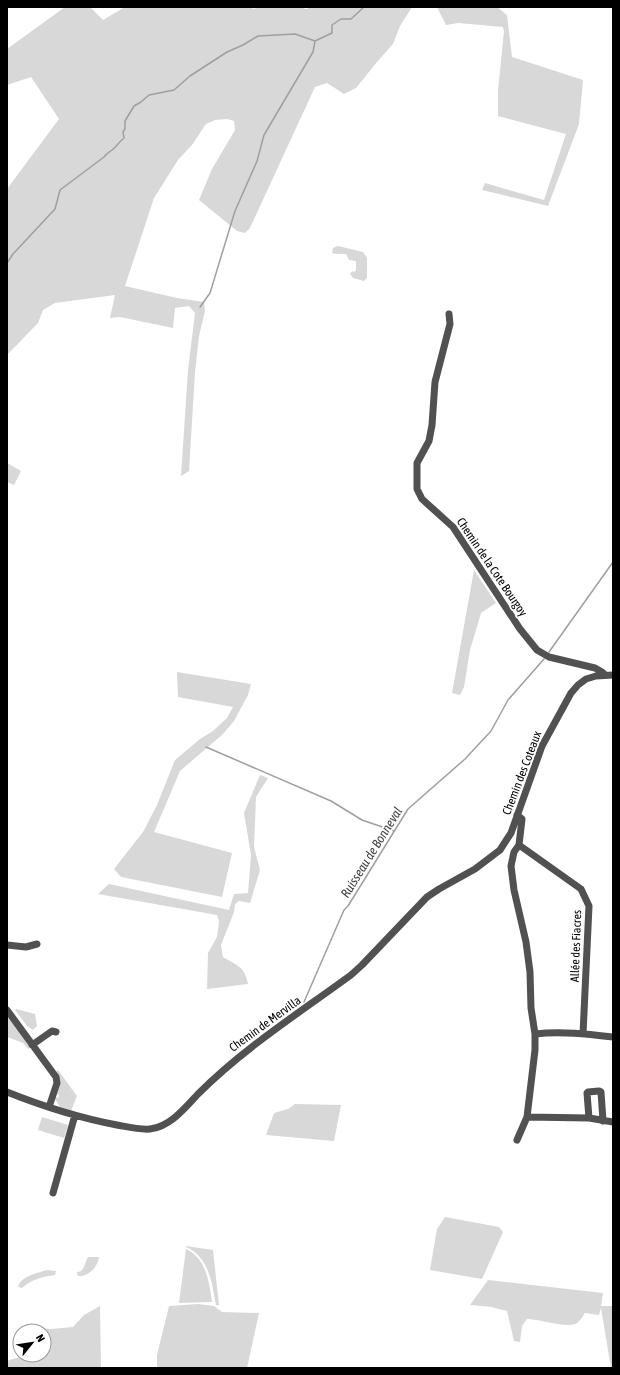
<svg xmlns="http://www.w3.org/2000/svg" width="620" height="1375" viewBox="0 0 620 1375" font-family="'Asap Condensed',sans-serif">
  <style>
    .green { fill: #d8d8d8 }
    .lines { fill: none; stroke-linecap: round; stroke-linejoin: round }
    .stream { stroke: #9f9f9f; stroke-width: 1.5 }
    .minor { stroke: #515151; stroke-width: 7 }
    .labels { text-anchor: middle; stroke-width: 3.5; stroke-linejoin: round; paint-order: stroke }
    .street-label { font-size: 12px; fill: #000; stroke: #fff }
    .water-label { font-size: 13px; font-style: italic; fill: #404040; stroke: #fff }
  </style>
  <rect width="100%" height="100%" fill="#fff"/>
  <path class="green" d="M 65,7 L 90,7 L 103,20 L 125,7 L 252,7 L 253,9 C 268,5 292,5 307,9 L 310,7 L 412,7 L 400,26 L 393,44 L 377,62 L 356,88 L 344,94 L 327,83 L 315,87 L 250,228 L 245,233 L 237,231 L 199,200 L 212,169 L 235,130 L 234,121 L 227,119 L 215,120 L 206,124 L 192,145 L 178,160 L 154,198 L 125,286 L 177,298 L 204,302 L 205,311 L 199,336 L 195,372 L 189,471 L 181,476 L 188,370 L 195,313 L 189,306 L 175,308 L 173,328 L 120,317 L 110,318 L 115,295 L 55,303 L 43,310 L 38,323 L 7,355 L 7,189 L 59,119 L 31,77 L 7,85 L 7,49 Z
    M 437,7 L 497,7 L 507,15 L 512,57 L 583,80 L 579,124 L 548,206 L 482,190 L 485,183 L 544,200 L 566,134 L 498,116 L 498,91 L 504,31 L 503,27 L 458,23 L 446,25 Z
    M 338,246 L 363,252 L 367,258 L 367,278 L 364,281 L 353,278 L 350,274 L 352,271 L 354,272 L 356,270 L 356,261 L 349,260 L 346,254 L 336,254 L 332,253 L 333,248 Z
    M 7,463 L 21,471 L 14,485 L 7,482 Z
    M 474,570 L 496,603 L 481,613 L 470,650 L 464,687 L 460,695 L 452,693 Z
    M 177,672 L 251,684 L 248,695 L 234,721 L 223,734 L 180,771 L 154,832 L 232,853 L 222,897 L 121,877 L 114,869 L 143,832 L 157,805 L 175,760 L 200,739 L 213,731 L 227,718 L 233,707 L 178,697 Z
    M 260,775 L 268,778 L 256,797 L 254,847 L 260,870 L 250,903 L 239,901 L 235,904 L 234,912 L 221,945 L 223,957 C 237,965 245,967 248,984 L 207,989 L 208,953 L 217,937 L 219,921 L 217,915 L 98,894 L 109,884 L 229,910 L 234,894 L 248,893 L 251,855 L 244,813 Z
    M 16,1009 L 35,1014 L 37,1026 L 33,1030 L 27,1026 L 15,1010 Z
    M 7,1018 L 9,1019 L 31,1046 L 28,1049 L 23,1043 L 7,1037 Z
    M 58,1070 L 77,1096 L 71,1111 L 60,1107 L 55,1099 L 56,1097 L 58,1098 L 59,1095 L 57,1094 L 60,1085 L 56,1072 Z
    M 295,1104 L 341,1105 L 334,1141 L 266,1135 L 274,1113 L 288,1109 Z
    M 42,1117 L 68,1125 L 64,1138 L 38,1130 Z
    M 445,1217 L 499,1227 L 503,1232 L 482,1279 L 430,1270 L 437,1229 Z
    M 186,1246 L 213,1250 L 219,1305 L 216,1305 C 212,1283 209,1257 186,1247 Z
    M 186,1249 C 207,1259 209,1282 212,1302 L 179,1303 Z
    M 88,1257 L 99,1257 C 98,1267 88,1277 78,1276 L 77,1272 C 85,1272 84,1263 88,1257 Z
    M 47,1270 L 56,1271 L 55,1275 C 42,1277 32,1279 22,1288 L 18,1287 C 21,1276 37,1273 47,1270 Z
    M 488,1280 L 603,1293 L 601,1306 L 613,1306 L 613,1368 L 611,1368 L 601,1308 L 599,1315 L 585,1313 C 583,1316 580,1321 577,1323 C 567,1329 540,1319 527,1319 L 522,1326 L 520,1342 L 514,1341 L 507,1311 L 491,1307 L 470,1305 Z
    M 198,1304 L 214,1306 L 222,1312 L 259,1313 L 247,1368 L 157,1368 L 157,1355 L 169,1306 Z
    M 100,1306 L 101,1368 L 7,1368 L 7,1362 L 9,1360 L 20,1357 L 20,1355 L 44,1355 L 44,1331 L 23,1331 L 23,1327 L 51,1329 L 73,1327 L 84,1315 Z"/>
  <g class="lines">
    <path class="stream" d="M 7,263 L 13,254 L 55,209 L 60,190 L 104,157 C 107,153 108,153 112,150 C 116,147 120,141 124,138 L 123,132 L 125,129 L 125,121 L 134,106 L 141,102 L 149,95 L 174,90 L 190,76 L 227,52 L 243,45 L 258,36 L 295,34 L 315,41 L 332,33 L 332,25 L 341,19 L 351,19 L 364,7
      M 200,307 L 210,293 L 235,211 L 257,161 L 264,135 L 313,52 L 315,41
      M 549,652 L 613,562
      M 206,747 L 331,801 L 362,820 L 394,831
      M 304,1002 L 344,910 L 348,906 L 408,809 L 465,759 L 491,731 L 508,700 L 544,659"/>
    <path class="minor" d="M 449,314 L 450,324 L 435,382 L 432,425 L 429,441 L 417,463 L 417,489 L 422,499 L 453,527 L 520,629 L 537,650 L 549,657 L 595,668 L 602,672 L 605,675
      M 519,845 L 581,889 L 589,906 L 583,1034
      M 7,945 L 26,947 L 37,944
      M 7,1010 L 56,1077 L 57,1083 L 49,1107
      M 535,1034 C 561,1031 587,1034 613,1037
      M 32,1045 L 52,1031 L 56,1032
      M 7,1092 C 42,1106 80,1118 117,1125 C 128,1127 140,1130 150,1129 C 170,1127 186,1107 198,1094 C 244,1048 299,1013 351,975 L 362,965 L 427,897 L 439,889 L 475,869 L 500,850 L 511,833 L 542,746 L 571,693 L 578,685 L 586,679 L 596,676 L 613,675
      M 527,1117 L 589,1118 L 613,1122
      M 589,1118 L 587,1093 L 588,1092 L 599,1091 L 601,1092 L 603,1121
      M 517,1140 L 527,1117 L 535,1050 L 535,1034 L 531,1008 L 530,972 L 526,942 L 514,890 L 511,866 L 514,852 L 519,845 L 522,819 L 517,815
      M 53,1193 L 75,1115"/>
  </g>
  <g class="labels">
    <g class="street-label">
      <text transform="translate(492 567) rotate(56)" y="4">Chemin de la Cote Bourgoy</text>
      <text transform="translate(522 773) rotate(-69)" y="4">Chemin des Coteaux</text>
      <text transform="translate(576 946) rotate(-88)" y="4">Allée des Fiacres</text>
      <text transform="translate(265 1024) rotate(-36)" y="4">Chemin de Mervilla</text>
    </g>
    <g class="water-label">
      <text transform="translate(371 852) rotate(-58)" y="5">Ruisseau de Bonneval</text>
    </g>
  </g>
  <rect width="620" height="1375" fill="none" stroke="#000000" stroke-width="16"/>
  <g transform="translate(32 1343) rotate(60)"><circle r="19" fill="#ffffff" stroke="#999999"/>
  <path d="M0-3L7 15L0 10L-7 15Z" fill="#000000"/>
  <text y="-6" font-size="11" font-weight="bold" text-anchor="middle" fill="#000000">N</text>
  </g>
</svg>
